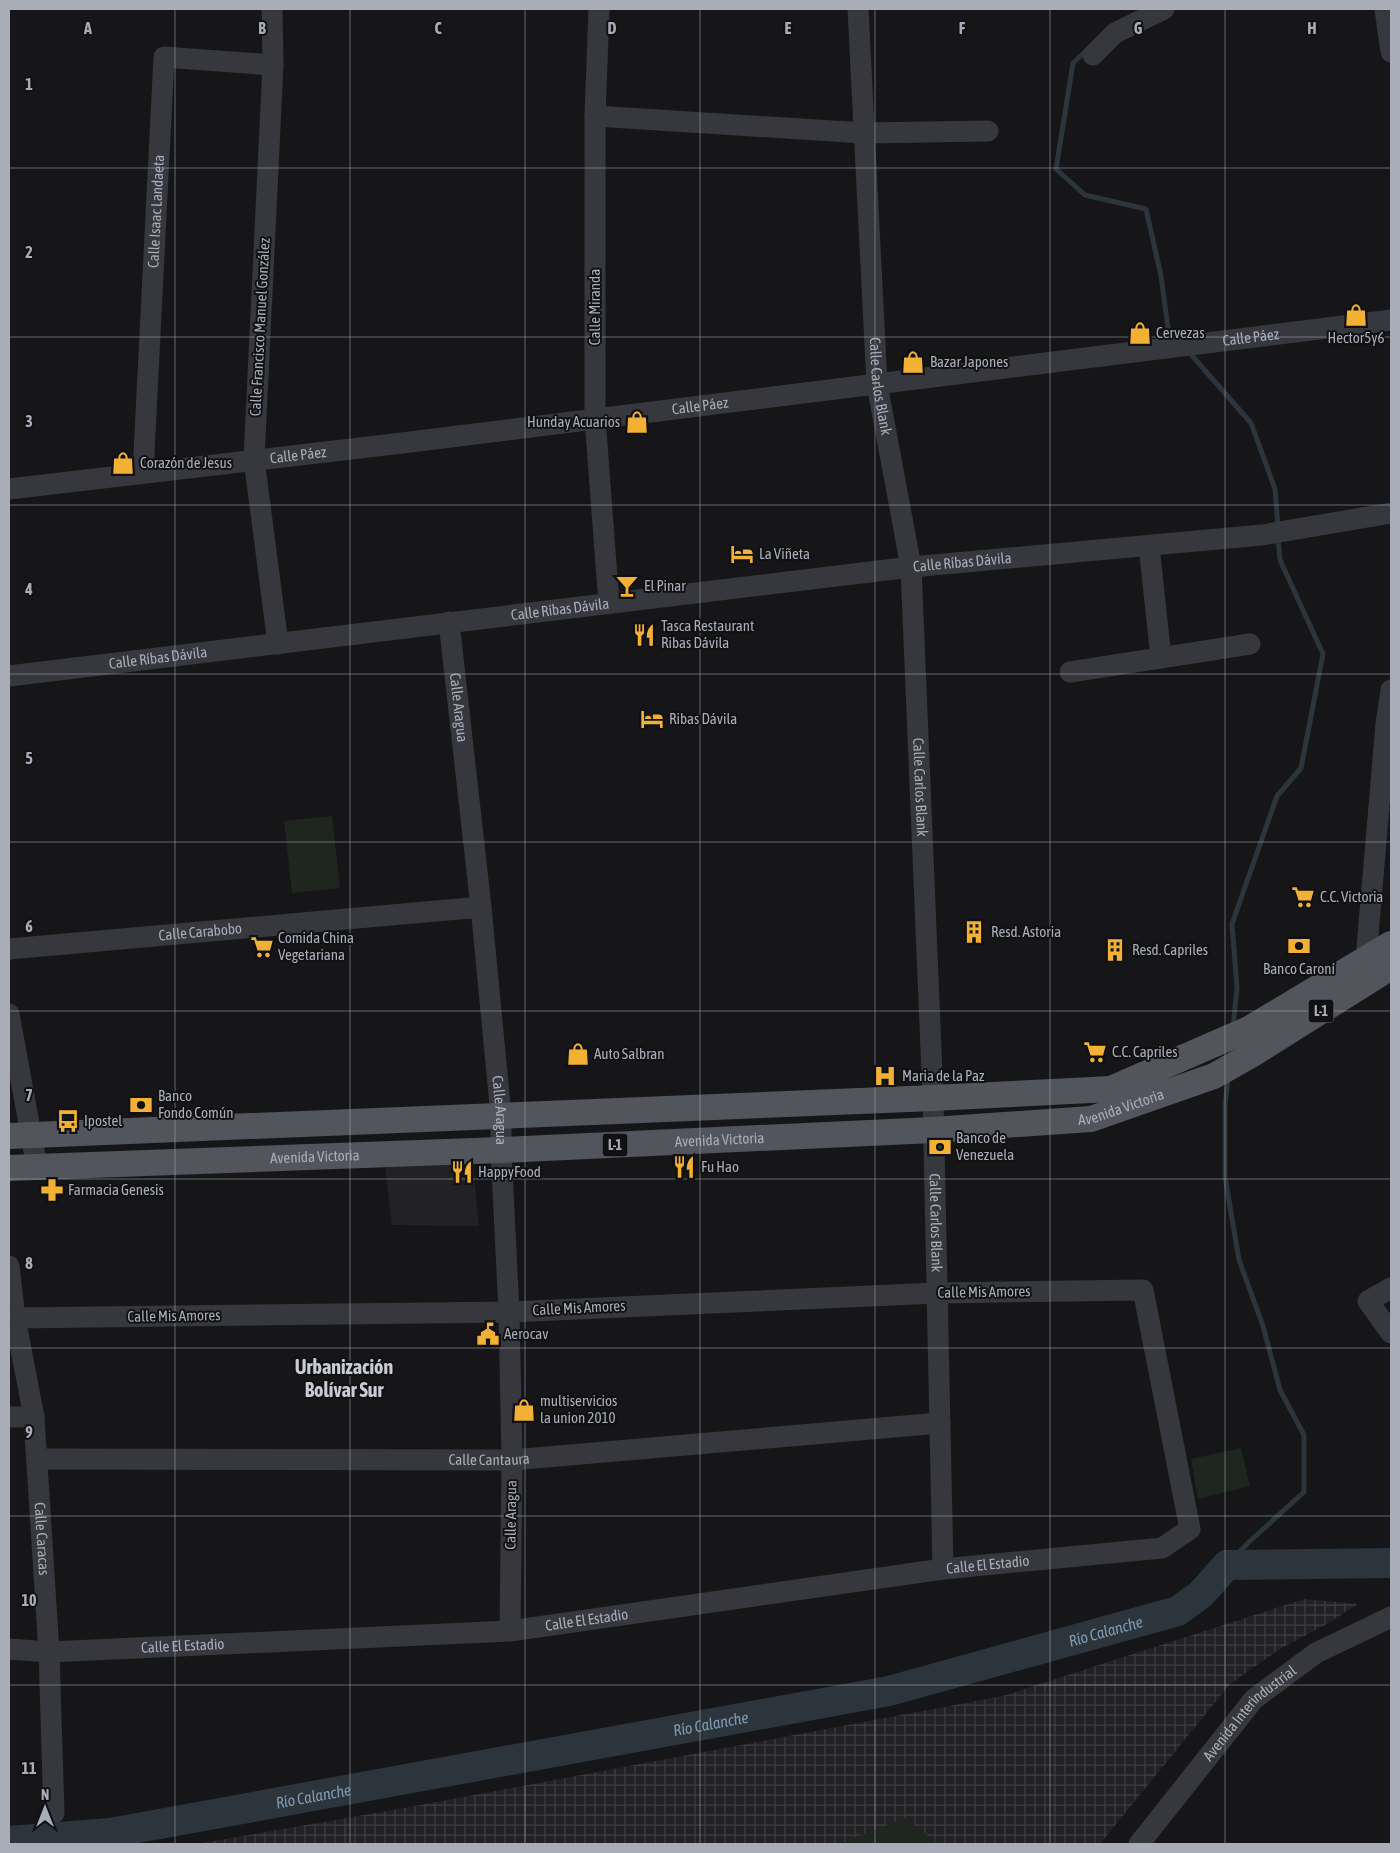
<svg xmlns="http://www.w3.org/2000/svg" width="1400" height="1853" viewBox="0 0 1400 1853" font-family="'Asap Condensed',sans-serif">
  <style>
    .built { fill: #222225 }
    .industrial { fill: url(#industrial-grid) }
    .pitch { fill: #1e261f }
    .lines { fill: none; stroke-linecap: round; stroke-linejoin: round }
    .stream { stroke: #2c353c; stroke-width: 5 }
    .river { stroke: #2c353c; stroke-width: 30 }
    .minor { stroke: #37383d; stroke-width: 21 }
    .major { stroke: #53555c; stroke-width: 26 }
    .grid { fill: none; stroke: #a8adb8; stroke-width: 1; stroke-opacity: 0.55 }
    .labels { text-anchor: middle; stroke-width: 4; stroke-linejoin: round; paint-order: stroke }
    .shield { fill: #111113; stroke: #7b7e86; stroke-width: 1 }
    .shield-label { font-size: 14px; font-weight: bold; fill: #a8adb8 }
    .street-label { font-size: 15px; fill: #a8adb8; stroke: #111113 }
    .poi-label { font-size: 15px; fill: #a8adb8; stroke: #111113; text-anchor: start }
    .water-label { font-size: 16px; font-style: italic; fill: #7f9bb3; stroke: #111113 }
    .district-label { font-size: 20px; font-weight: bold; fill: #c9ccd4; stroke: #111113 }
    .grid-label { font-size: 16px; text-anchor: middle; font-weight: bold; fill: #a8adb8; stroke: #111113; stroke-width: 4; stroke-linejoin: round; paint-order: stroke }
  </style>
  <defs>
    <pattern id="industrial-grid" width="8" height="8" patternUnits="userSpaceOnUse" patternTransform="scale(1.25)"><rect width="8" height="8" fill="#222225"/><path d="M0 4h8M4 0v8" fill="none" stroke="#3f3f43"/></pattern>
  </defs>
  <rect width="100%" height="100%" fill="#161618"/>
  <path class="built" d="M 473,1163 L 479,1226 L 392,1225 L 385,1166 Z"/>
  <path class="industrial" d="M 1304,1599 L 1358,1604 L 1325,1625 L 1280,1649 L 1230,1684 L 1100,1844 L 196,1844 L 410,1807 L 1003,1696 Z"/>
  <path class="pitch" d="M 332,816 L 340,888 L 292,893 L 284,821 Z
    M 1241,1448 L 1250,1486 L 1198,1499 L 1191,1459 Z
    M 905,1818 L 939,1844 L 838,1844 Z"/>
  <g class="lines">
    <path class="stream" d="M 1087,50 L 1073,63 L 1056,169 L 1085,195 L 1146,209 L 1161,276 L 1168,328 L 1179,341
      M 1188,351 L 1251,423 L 1275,489 L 1278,527
      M 1233,1028 L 1237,988 L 1232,924 L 1277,796 L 1301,768 L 1323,654 L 1280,560 L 1278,538
      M 1227,1565 L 1249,1542 L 1304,1492 L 1304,1435 L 1280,1390 L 1263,1326 L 1239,1260 L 1225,1177 L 1225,1104 L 1228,1079"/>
    <path class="river" id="s1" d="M 9,1841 L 110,1833 L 889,1691 L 1178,1611 L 1201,1594 L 1227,1565 L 1391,1563"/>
    <g class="minor">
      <path d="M 272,9 L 273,65 L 254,459 L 278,644"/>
      <path d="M 599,9 L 595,116 L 595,418 L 609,604"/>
      <path id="s2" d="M 858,9 L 877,384 L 911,567 L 933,1098 L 943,1569"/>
      <path d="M 1385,9 L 1391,52"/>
      <path d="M 1093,55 L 1115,33 L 1164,9"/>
      <path d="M 595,116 L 864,133 L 988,131"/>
      <path id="s3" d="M 143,473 L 164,57 L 273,65"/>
      <path id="s4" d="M 9,489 L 394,444 L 1391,320"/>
      <path d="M 1149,546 L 1161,658"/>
      <path id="s5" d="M 449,622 L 481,907 L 501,1115 L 501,1150 L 509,1312 L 512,1460 L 510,1631"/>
      <path d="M 1070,672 L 1250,644"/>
      <path id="s6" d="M 9,676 L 911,567 L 1262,535 L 1391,513"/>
      <path id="s7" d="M 9,949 L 481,907"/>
      <path d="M 1366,959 L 1386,724 L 1391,690"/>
      <path d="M 9,1014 L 37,1167"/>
      <path id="s8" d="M 9,1266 L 15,1318 L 34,1417 L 49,1652 L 54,1813"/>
      <path d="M 1391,1288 L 1368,1301 L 1391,1333"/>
      <path d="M 9,1417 L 34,1417"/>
      <path id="s9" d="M 37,1459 L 512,1460 L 940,1423"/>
      <path id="s10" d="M 9,1649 L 49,1652 L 510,1631 L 943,1569 L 1162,1548 L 1190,1529 L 1143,1290 L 937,1293 L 509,1312 L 15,1318"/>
      <path id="s11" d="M 1139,1844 L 1254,1699 L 1316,1653 L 1391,1617"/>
    </g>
    <g class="major">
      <path d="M 9,1136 L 933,1098 L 1111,1089 L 1249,1029 L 1391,944"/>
      <path id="s12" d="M 9,1168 L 501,1150 L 933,1130 L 1091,1119 L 1214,1076 L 1251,1055 L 1391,967"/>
    </g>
  </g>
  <path class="grid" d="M 175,9 L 175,1844M 350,9 L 350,1844M 525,9 L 525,1844M 700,9 L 700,1844M 875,9 L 875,1844M 1050,9 L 1050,1844M 1225,9 L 1225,1844M 9,168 L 1391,168M 9,337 L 1391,337M 9,505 L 1391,505M 9,674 L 1391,674M 9,842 L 1391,842M 9,1011 L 1391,1011M 9,1179 L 1391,1179M 9,1348 L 1391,1348M 9,1516 L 1391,1516M 9,1685 L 1391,1685"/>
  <defs>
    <symbol id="shop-bare" viewBox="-9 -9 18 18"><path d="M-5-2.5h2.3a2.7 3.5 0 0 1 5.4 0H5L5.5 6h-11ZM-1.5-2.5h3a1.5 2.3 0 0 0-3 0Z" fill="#f2b134" stroke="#111113" stroke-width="2.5" paint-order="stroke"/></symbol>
    <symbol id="hotel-bare" viewBox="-9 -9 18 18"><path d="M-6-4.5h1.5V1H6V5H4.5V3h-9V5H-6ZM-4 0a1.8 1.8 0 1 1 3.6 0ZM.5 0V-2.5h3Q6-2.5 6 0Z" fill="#f2b134" stroke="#111113" stroke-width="2.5" paint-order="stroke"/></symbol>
    <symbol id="bar-bare" viewBox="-9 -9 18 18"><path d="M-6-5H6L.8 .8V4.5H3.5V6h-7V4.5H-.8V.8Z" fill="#f2b134" stroke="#111113" stroke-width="2.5" paint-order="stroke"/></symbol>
    <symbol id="restaurant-bare" viewBox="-9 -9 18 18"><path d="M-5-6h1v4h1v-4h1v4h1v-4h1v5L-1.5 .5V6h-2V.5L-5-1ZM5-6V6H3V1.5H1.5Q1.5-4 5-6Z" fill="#f2b134" stroke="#111113" stroke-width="2.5" paint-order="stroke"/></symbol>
    <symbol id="supermarket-bare" viewBox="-9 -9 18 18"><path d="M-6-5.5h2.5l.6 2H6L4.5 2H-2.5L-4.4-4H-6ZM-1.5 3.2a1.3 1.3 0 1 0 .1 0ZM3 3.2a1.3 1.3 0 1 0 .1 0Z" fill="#f2b134" stroke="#111113" stroke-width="2.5" paint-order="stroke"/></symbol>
    <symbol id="building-bare" viewBox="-9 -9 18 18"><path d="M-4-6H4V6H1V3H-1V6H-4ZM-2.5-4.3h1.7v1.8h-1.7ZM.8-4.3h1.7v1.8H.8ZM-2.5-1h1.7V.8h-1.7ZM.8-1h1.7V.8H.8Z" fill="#f2b134" stroke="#111113" stroke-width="2.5" paint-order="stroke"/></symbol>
    <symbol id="bank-bare" viewBox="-9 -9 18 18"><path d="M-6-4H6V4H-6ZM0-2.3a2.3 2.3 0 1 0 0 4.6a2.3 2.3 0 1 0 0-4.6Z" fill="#f2b134" stroke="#111113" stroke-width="2.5" paint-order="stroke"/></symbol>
    <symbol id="hospital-bare" viewBox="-9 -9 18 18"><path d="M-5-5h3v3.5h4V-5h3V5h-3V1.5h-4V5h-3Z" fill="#f2b134" stroke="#111113" stroke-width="2.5" paint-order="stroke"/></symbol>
    <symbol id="bus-bare" viewBox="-9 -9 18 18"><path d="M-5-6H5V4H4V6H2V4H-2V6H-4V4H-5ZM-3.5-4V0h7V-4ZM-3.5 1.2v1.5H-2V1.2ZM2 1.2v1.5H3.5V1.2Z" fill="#f2b134" stroke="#111113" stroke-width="2.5" paint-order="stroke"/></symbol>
    <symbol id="pharmacy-bare" viewBox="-9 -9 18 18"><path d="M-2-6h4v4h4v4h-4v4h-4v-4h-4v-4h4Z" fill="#f2b134" stroke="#111113" stroke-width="2.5" paint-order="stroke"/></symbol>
    <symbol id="civic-bare" viewBox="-9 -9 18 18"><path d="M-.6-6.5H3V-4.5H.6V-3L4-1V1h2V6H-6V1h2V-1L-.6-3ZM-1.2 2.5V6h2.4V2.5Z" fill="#f2b134" stroke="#111113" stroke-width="2.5" paint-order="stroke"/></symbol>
  </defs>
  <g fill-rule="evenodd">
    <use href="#shop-bare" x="1340" y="299" width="32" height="32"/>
    <use href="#shop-bare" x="1124" y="317" width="32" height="32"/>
    <use href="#shop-bare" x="897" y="346" width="32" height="32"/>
    <use href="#shop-bare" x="621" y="406" width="32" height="32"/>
    <use href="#shop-bare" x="107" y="447" width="32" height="32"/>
    <use href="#hotel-bare" x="726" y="538" width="32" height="32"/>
    <use href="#bar-bare" x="611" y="570" width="32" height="32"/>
    <use href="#restaurant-bare" x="628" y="619" width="32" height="32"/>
    <use href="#hotel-bare" x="636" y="703" width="32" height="32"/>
    <use href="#supermarket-bare" x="1287" y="881" width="32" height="32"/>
    <use href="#building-bare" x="958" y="916" width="32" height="32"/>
    <use href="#bank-bare" x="1283" y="930" width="32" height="32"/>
    <use href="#supermarket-bare" x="246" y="931" width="32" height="32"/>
    <use href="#building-bare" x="1099" y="934" width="32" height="32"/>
    <use href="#supermarket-bare" x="1079" y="1036" width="32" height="32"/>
    <use href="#shop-bare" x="562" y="1038" width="32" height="32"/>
    <use href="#hospital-bare" x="869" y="1060" width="32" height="32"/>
    <use href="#bank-bare" x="125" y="1089" width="32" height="32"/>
    <use href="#bus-bare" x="52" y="1105" width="32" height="32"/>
    <use href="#bank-bare" x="924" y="1131" width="32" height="32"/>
    <use href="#restaurant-bare" x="668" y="1151" width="32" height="32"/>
    <use href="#restaurant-bare" x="446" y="1156" width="32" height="32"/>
    <use href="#pharmacy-bare" x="36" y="1174" width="32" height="32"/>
    <use href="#civic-bare" x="472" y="1318" width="32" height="32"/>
    <use href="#shop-bare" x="508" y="1394" width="32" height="32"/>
  </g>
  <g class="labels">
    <g class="shield">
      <rect x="1308.5" y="999.5" width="25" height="23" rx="4"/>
      <rect x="602.5" y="1133.5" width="25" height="23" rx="4"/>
    </g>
    <g class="shield-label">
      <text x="1321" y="1016">L-1</text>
      <text x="615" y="1150">L-1</text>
    </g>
    <g class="street-label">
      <text dy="5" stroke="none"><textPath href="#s3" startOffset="262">Calle Isaac Landaeta</textPath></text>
      <text transform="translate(595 307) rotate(-90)" y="5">Calle Miranda</text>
      <text transform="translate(260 327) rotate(-87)" y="5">Calle Francisco Manuel González</text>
      <text dy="5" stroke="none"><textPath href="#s4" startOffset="1251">Calle Páez</textPath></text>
      <text dy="5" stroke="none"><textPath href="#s2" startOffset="378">Calle Carlos Blank</textPath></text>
      <text dy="5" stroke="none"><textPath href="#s4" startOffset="696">Calle Páez</textPath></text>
      <text dy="5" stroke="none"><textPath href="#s4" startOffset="291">Calle Páez</textPath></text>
      <text dy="5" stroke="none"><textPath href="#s6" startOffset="960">Calle Ríbas Dávila</textPath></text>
      <text dy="5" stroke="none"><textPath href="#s6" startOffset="555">Calle Ríbas Dávila</textPath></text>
      <text dy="5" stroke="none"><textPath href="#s6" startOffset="150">Calle Ríbas Dávila</textPath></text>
      <text dy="5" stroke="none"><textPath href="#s5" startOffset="86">Calle Aragua</textPath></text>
      <text dy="5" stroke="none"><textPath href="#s2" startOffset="782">Calle Carlos Blank</textPath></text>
      <text dy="5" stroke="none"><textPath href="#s7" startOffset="192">Calle Carabobo</textPath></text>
      <text dy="5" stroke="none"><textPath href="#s12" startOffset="1115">Avenida Victoria</textPath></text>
      <text dy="5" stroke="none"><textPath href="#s5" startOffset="491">Calle Aragua</textPath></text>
      <text dy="5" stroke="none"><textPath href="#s12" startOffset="711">Avenida Victoria</textPath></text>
      <text dy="5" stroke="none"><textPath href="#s12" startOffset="306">Avenida Victoria</textPath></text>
      <text dy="5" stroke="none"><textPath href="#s2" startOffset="1218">Calle Carlos Blank</textPath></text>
      <text transform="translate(984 1292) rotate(-1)" y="5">Calle Mis Amores</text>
      <text transform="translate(579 1308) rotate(-3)" y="5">Calle Mis Amores</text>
      <text transform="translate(174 1316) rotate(-1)" y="5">Calle Mis Amores</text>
      <text dy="5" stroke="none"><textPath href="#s9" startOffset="452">Calle Cantaura</textPath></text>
      <text transform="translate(511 1515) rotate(-89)" y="5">Calle Aragua</text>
      <text dy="5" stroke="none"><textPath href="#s8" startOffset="275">Calle Caracas</textPath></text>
      <text dy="5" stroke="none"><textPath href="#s10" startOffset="984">Calle El Estadio</textPath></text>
      <text dy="5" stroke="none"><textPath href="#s10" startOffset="579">Calle El Estadio</textPath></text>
      <text dy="5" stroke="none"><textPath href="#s10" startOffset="174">Calle El Estadio</textPath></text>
      <text dy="5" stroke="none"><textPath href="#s11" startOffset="172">Avenida Interindustrial</textPath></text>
    </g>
    <g class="poi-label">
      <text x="1156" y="338">Cervezas</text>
      <text x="1356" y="343" text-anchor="middle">Hector5y6</text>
      <text x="930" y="367">Bazar Japones</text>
      <text x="620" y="427" text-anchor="end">Hunday Acuarios</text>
      <text x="140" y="468">Corazón de Jesus</text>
      <text x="759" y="559">La Viñeta</text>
      <text x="644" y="591">El Pinar</text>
      <text x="661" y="631">Tasca Restaurant<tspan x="661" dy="17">Ribas Dávila</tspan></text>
      <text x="669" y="724">Ribas Dávila</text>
      <text x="1320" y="902">C.C. Victoria</text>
      <text x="991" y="937">Resd. Astoria</text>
      <text x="278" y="943">Comida China<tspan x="278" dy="17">Vegetariana</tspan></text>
      <text x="1132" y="955">Resd. Capriles</text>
      <text x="1299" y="974" text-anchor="middle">Banco Caroní</text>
      <text x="1112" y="1057">C.C. Capriles</text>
      <text x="594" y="1059">Auto Salbran</text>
      <text x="902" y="1081">Maria de la Paz</text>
      <text x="158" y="1101">Banco<tspan x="158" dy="17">Fondo Común</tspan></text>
      <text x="84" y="1126">Ipostel</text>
      <text x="956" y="1143">Banco de<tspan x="956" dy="17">Venezuela</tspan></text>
      <text x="701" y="1172">Fu Hao</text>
      <text x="478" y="1177">HappyFood</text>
      <text x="68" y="1195">Farmacia Genesis</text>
      <text x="504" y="1339">Aerocav</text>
      <text x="540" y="1406">multiservicios<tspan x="540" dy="17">la union 2010</tspan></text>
    </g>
    <g class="water-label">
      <text dy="6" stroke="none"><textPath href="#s1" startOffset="1118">Río Calanche</textPath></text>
      <text dy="6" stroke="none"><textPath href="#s1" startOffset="712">Río Calanche</textPath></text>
      <text dy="6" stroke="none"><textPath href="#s1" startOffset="308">Río Calanche</textPath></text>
    </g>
    <g class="district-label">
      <text x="344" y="1374">Urbanización<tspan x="344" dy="23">Bolívar Sur</tspan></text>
    </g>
  </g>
  <g class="grid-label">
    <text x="88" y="34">A</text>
    <text x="262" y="34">B</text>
    <text x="438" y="34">C</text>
    <text x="612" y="34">D</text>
    <text x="788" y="34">E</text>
    <text x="962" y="34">F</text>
    <text x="1138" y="34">G</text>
    <text x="1312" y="34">H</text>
    <text x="29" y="90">1</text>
    <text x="29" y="258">2</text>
    <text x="29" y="427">3</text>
    <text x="29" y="595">4</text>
    <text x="29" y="764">5</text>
    <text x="29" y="932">6</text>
    <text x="29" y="1101">7</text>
    <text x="29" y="1269">8</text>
    <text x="29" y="1438">9</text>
    <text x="29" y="1606">10</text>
    <text x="29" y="1774">11</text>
  </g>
  <rect width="1400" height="1853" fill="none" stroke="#a8adb8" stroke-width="20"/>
  <g transform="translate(45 1808)" stroke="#111113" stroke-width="4" paint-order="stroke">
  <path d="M0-4L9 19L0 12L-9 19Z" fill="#a8adb8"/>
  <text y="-8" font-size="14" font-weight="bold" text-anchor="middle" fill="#a8adb8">N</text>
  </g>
</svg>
